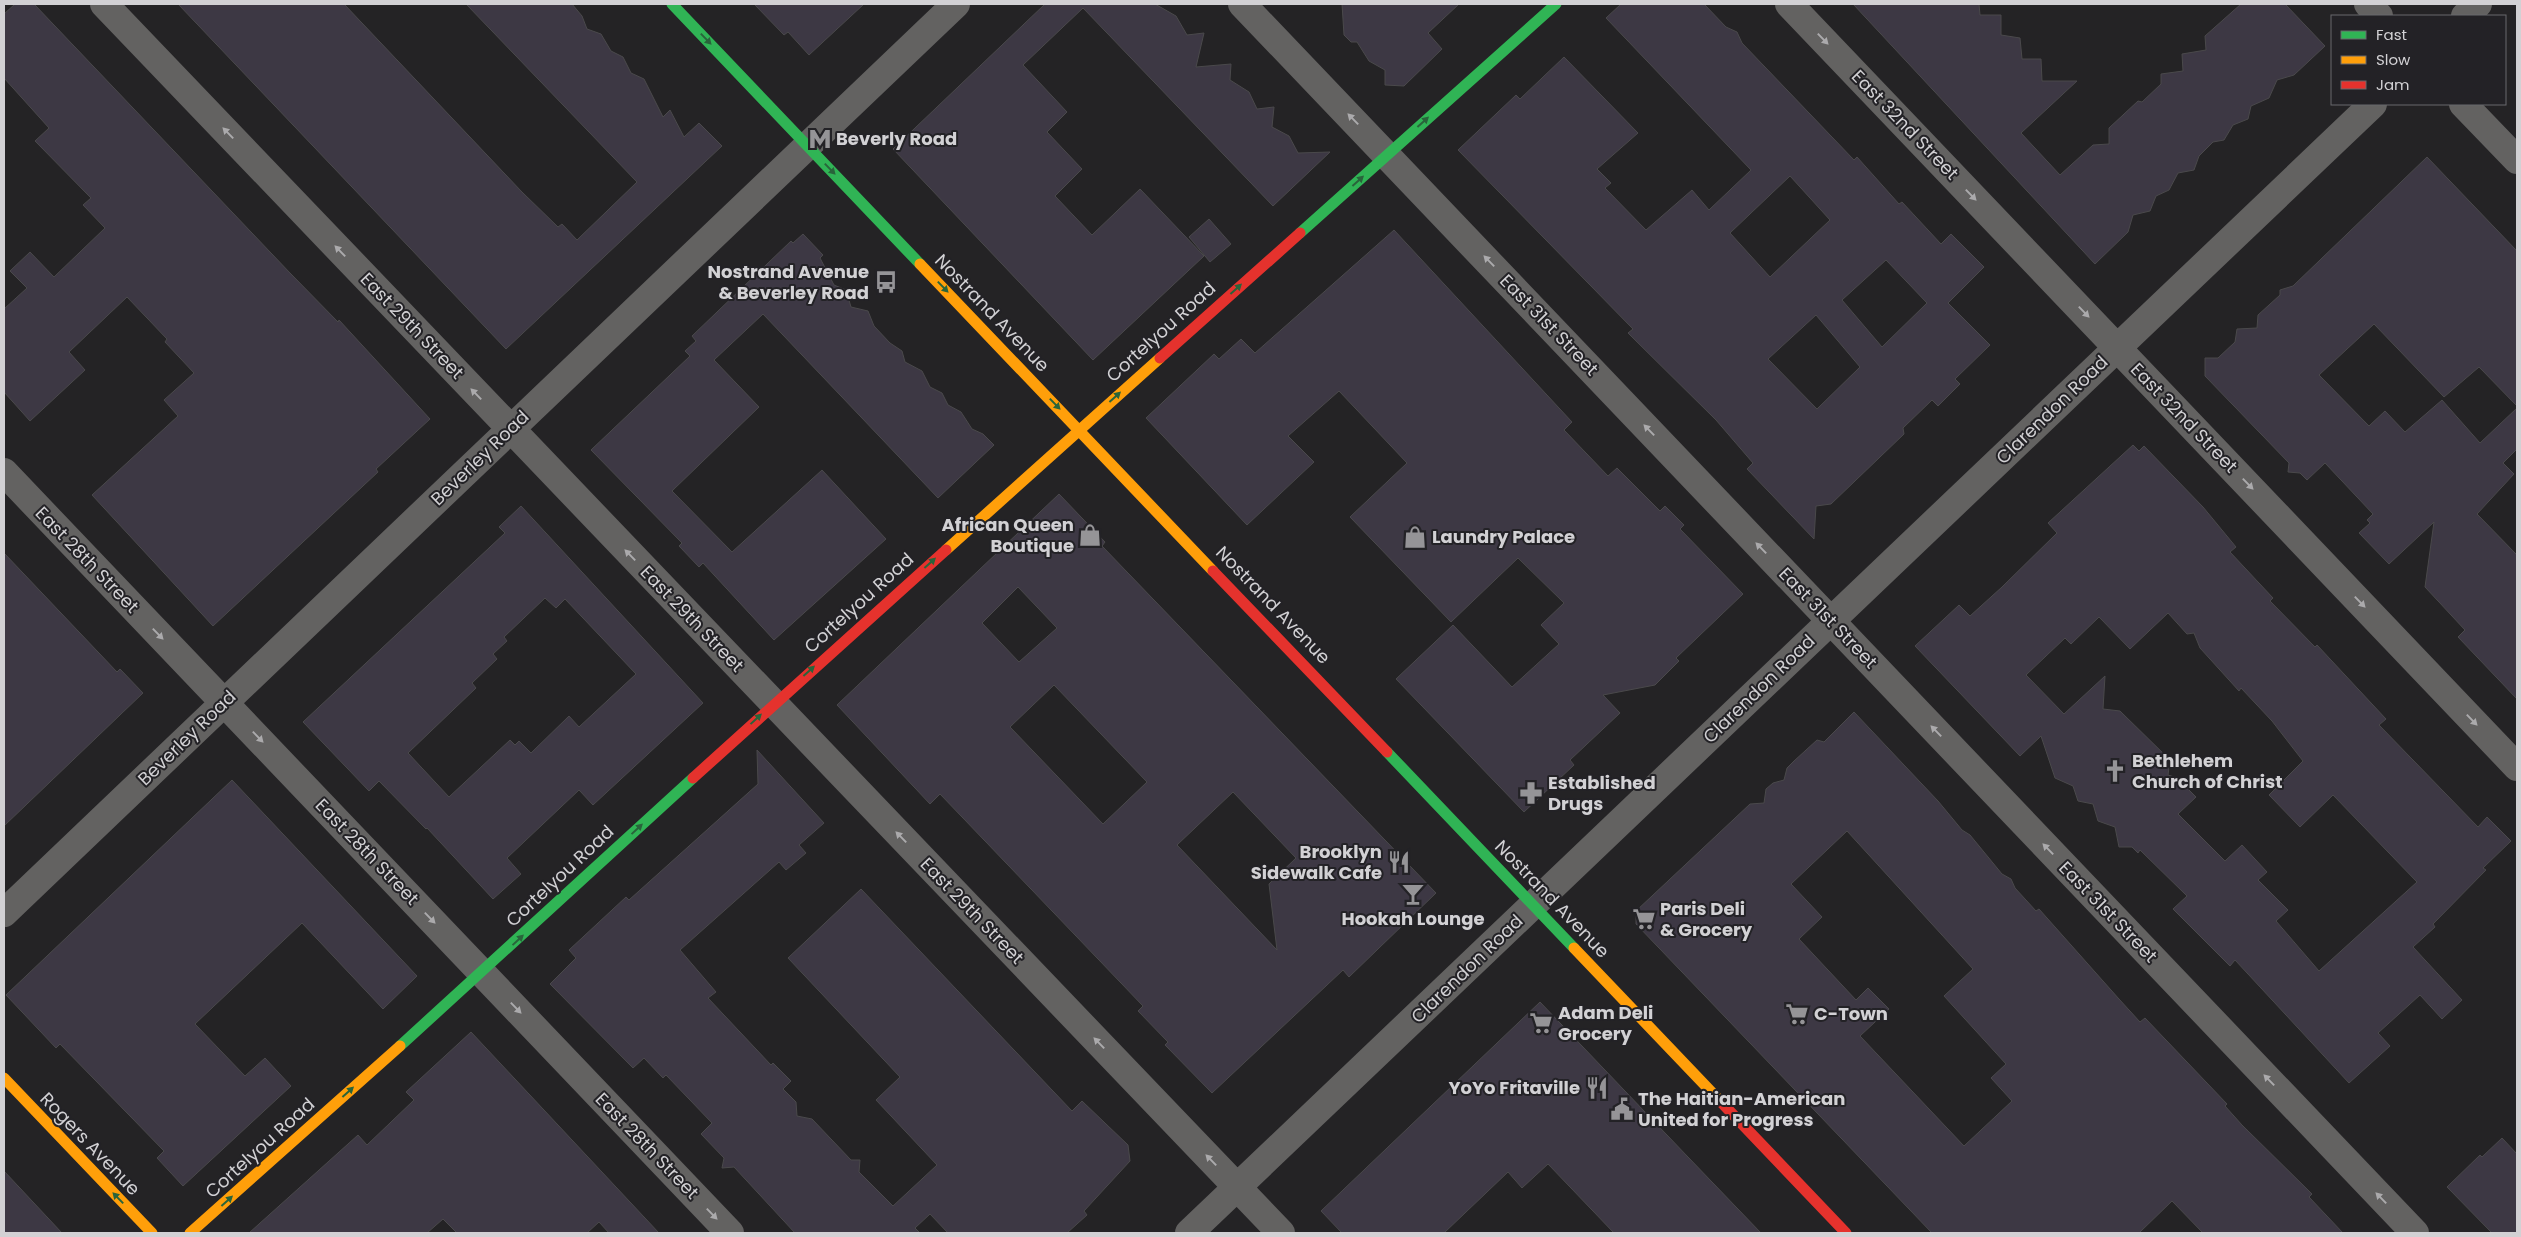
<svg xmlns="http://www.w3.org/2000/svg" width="2521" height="1237" viewBox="0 0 2521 1237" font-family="Poppins,sans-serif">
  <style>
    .building { fill: #3d3844; stroke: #4a494b; fill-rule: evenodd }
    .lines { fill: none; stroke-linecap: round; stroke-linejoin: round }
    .street { stroke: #636261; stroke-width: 28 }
    .fast { stroke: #30b455; stroke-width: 11 }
    .slow { stroke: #ff9f0a; stroke-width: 11 }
    .jam { stroke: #e5322d; stroke-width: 11 }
    .oneway { fill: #29643b }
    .oneway2 { fill: #abaaac }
    .labels { text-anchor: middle; stroke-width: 4; stroke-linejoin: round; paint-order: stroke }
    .street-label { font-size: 18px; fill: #d2d1d4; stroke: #232226 }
    .poi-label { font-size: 18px; font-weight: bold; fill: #d2d1d4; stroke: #232226; text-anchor: start }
  </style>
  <rect width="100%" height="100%" fill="#242325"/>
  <path class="building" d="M 15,4 L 34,4 L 291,274 L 338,322 L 339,320 L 430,419 L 376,469 L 378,472 L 213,626 L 92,495 L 178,416 L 164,400 L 194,373 L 165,342 L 167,339 L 127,297 L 69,352 L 85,370 L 30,421 L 4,392 L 4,309 L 27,288 L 10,271 L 30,252 L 54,277 L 105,228 L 83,205 L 91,198 L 35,141 L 49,128 L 4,78 L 4,14 Z
    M 178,4 L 344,4 L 522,192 L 558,227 L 562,224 L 577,240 L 637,182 L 466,4 L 572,4 L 582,16 L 587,29 L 601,34 L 611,51 L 623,57 L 631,73 L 644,79 L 663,117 L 670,110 L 684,137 L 699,123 L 722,146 L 506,349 Z
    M 754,4 L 864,4 L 809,55 L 788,32 L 784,35 Z
    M 1045,4 L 1155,4 L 1176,16 L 1187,35 L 1204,33 L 1196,67 L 1231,64 L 1230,80 L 1249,92 L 1257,109 L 1274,107 L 1272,127 L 1289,136 L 1298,153 L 1330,152 L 1273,206 L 1083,8 L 1023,65 L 1067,112 L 1047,132 L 1082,169 L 1055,196 L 1092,235 L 1140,189 L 1204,256 L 1093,360 L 893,149 Z
    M 1342,4 L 1459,4 L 1428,33 L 1442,49 L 1404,86 L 1385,85 L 1385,70 L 1369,61 L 1357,42 L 1351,42 L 1344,35 Z
    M 1621,4 L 1704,4 L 1726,27 L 1737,32 L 1742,43 L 1854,160 L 1857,157 L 1899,204 L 1902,202 L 1941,244 L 1951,234 L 1984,267 L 1948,303 L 1990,345 L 1955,379 L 1960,384 L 1938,406 L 1932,400 L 1903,428 L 1904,434 L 1831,504 L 1816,506 L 1814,539 L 1747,469 L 1753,463 L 1716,420 L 1628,333 L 1633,329 L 1458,150 L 1516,95 L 1520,99 L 1564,57 L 1638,133 L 1597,169 L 1611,183 L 1605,188 L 1646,230 L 1692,190 L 1709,210 L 1751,170 L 1606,18 ZM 1790,176 L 1830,220 L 1770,277 L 1730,233 ZM 1886,260 L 1927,303 L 1882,347 L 1842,300 ZM 1816,315 L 1860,367 L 1817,409 L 1768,359 Z
    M 1853,4 L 1979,4 L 1980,15 L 2001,15 L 2001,35 L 2020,38 L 2022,59 L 2041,59 L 2042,81 L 2077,81 L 2021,133 L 2060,175 L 2093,145 L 2109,144 L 2109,128 L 2138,101 L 2142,102 L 2161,84 L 2161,74 L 2183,71 L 2182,54 L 2206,50 L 2205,36 L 2241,4 L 2285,4 L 2325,46 L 2294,75 L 2277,80 L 2269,98 L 2251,106 L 2248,119 L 2233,125 L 2224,140 L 2213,142 L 2199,156 L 2194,170 L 2178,173 L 2169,190 L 2156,196 L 2150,211 L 2133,215 L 2128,232 L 2095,264 Z
    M 2427,157 L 2517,251 L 2517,406 L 2479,367 L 2444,397 L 2374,324 L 2319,375 L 2369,426 L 2385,411 L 2405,432 L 2442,400 L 2480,443 L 2517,408 L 2517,449 L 2503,463 L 2514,474 L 2477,514 L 2517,555 L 2517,699 L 2458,637 L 2465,630 L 2425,587 L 2434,522 L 2389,564 L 2359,533 L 2370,523 L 2367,520 L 2373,514 L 2325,463 L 2307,480 L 2300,473 L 2288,472 L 2289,463 L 2205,376 L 2205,358 L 2218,358 L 2235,342 L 2237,329 L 2257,328 L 2258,315 L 2280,295 L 2280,290 L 2293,286 Z
    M 1209,219 L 1231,244 L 1210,262 L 1189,237 Z
    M 1394,230 L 1572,422 L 1564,430 L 1608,476 L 1617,468 L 1660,511 L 1665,506 L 1684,525 L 1680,529 L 1743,594 L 1676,658 L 1679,661 L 1655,685 L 1603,695 L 1620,713 L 1570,760 L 1574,765 L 1524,812 L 1396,679 L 1453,625 L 1512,687 L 1559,644 L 1541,625 L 1564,603 L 1518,558 L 1451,622 L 1350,517 L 1407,463 L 1339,391 L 1288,436 L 1314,462 L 1247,525 L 1146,418 L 1214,354 L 1219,359 L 1241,339 L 1255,353 Z
    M 803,234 L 823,255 L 820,258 L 834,285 L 846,290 L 851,307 L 868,311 L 874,326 L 890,343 L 902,351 L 905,362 L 922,371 L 930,387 L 942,393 L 948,405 L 961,412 L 972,429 L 983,434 L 994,445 L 938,498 L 763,314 L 714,360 L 759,407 L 672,491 L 732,552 L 822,470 L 886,539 L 774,640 L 703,563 L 699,567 L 679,546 L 682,543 L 591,450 L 690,356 L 685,351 L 696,341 L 692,336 L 791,241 L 793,243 Z
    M 2133,445 L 2139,451 L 2144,446 L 2203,507 L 2236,547 L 2230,552 L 2273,598 L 2270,601 L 2315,647 L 2317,645 L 2386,719 L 2379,725 L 2478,827 L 2487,817 L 2511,841 L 2483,868 L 2486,870 L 2433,924 L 2435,927 L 2413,947 L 2462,1000 L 2442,1019 L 2420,995 L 2378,1033 L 2390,1046 L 2349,1083 L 2235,960 L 2230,966 L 2173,909 L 2187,896 L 2140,850 L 2138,853 L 2132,847 L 2119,847 L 2115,827 L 2098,821 L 2093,804 L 2078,801 L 2073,786 L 2055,778 L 2041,736 L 2020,756 L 1915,646 L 1959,605 L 1970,616 L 2002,587 L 2057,533 L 2048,523 ZM 2168,613 L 2187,634 L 2194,633 L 2200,648 L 2239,691 L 2241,688 L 2272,721 L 2303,761 L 2269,795 L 2300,827 L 2333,795 L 2417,882 L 2319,971 L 2276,921 L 2288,910 L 2258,880 L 2267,872 L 2242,845 L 2225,861 L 2178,814 L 2196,797 L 2188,789 L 2190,782 L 2168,775 L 2170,760 L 2120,711 L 2103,709 L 2105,676 L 2064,714 L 2026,675 L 2065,638 L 2071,644 L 2099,617 L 2130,649 Z
    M 1059,494 L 1105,542 L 1102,546 L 1436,893 L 1349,977 L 1343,970 L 1212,1093 L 1165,1045 L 1168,1042 L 1138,1011 L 1143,1006 L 940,794 L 930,804 L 837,705 ZM 1018,587 L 1057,628 L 1019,662 L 982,623 ZM 1054,685 L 1147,782 L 1103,824 L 1010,727 ZM 1233,792 L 1296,858 L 1269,884 L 1277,950 L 1177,845 Z
    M 521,506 L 703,703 L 593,805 L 579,790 L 507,858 L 521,874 L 493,899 L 427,828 L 426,829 L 379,781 L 369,791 L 303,722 L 505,533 L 499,527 ZM 545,598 L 556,608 L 565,599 L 636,674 L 579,727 L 569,716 L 531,753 L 519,741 L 515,745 L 510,740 L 449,797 L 408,753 L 476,688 L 472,683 L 497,659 L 493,654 L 507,641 L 504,637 Z
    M 4,553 L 117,672 L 120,669 L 143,693 L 4,826 Z
    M 1854,712 L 1938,801 L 1962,830 L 1970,835 L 2002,874 L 2011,879 L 2015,888 L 2036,911 L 2039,909 L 2119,999 L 2140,1022 L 2145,1018 L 2227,1104 L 2225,1106 L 2242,1125 L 2312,1194 L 2309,1197 L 2343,1233 L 2203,1233 L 2172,1201 L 2139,1233 L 1932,1233 L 1636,924 L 1636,911 L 1750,804 L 1764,803 L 1766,789 L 1773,783 L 1784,780 L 1787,768 L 1794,761 L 1817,740 L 1824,742 ZM 1847,831 L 1973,969 L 1944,996 L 2006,1064 L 1991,1078 L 2012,1101 L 1964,1146 L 1860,1036 L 1889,1009 L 1868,988 L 1856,1000 L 1799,939 L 1822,917 L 1791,884 Z
    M 757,750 L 824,823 L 799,845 L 806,853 L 786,870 L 779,862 L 680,950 L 716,992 L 708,998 L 771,1065 L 773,1063 L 791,1081 L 783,1089 L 796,1102 L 797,1116 L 812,1119 L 851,1160 L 860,1160 L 859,1172 L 893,1206 L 937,1165 L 876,1100 L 900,1077 L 788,958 L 861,889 L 1072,1111 L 1082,1101 L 1128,1145 L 1130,1161 L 1084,1211 L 1087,1215 L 1067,1233 L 948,1233 L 930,1214 L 915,1228 L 920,1233 L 795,1233 L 734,1167 L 722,1168 L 724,1158 L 701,1134 L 712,1123 L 666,1075 L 663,1078 L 644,1058 L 633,1068 L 550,984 L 576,958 L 569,950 L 626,897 L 629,900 L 758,784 Z
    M 232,780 L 417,976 L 383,1009 L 302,923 L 195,1024 L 245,1076 L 265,1058 L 291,1086 L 183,1186 L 157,1158 L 164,1151 L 60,1044 L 56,1048 L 6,995 Z
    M 1540,1002 L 1688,1157 L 1761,1233 L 1614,1233 L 1548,1164 L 1522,1188 L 1508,1172 L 1444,1233 L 1342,1233 L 1321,1211 Z
    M 471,1032 L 659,1233 L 609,1233 L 599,1222 L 587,1233 L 457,1233 L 443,1219 L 427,1233 L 249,1233 L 358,1135 L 367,1145 L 414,1100 L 406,1092 Z
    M 2502,1138 L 2517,1154 L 2517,1233 L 2492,1233 L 2447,1187 L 2480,1155 L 2482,1157 Z
    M 4,1171 L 62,1233 L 4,1233 Z"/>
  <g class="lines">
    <path class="street" d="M 104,4 L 1281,1233
      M 1242,4 L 2415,1233
      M 1789,4 L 2517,767
      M 2368,4 L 2379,16
      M 2465,16 L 2478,4
      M 2463,104 L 2517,160
      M 4,472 L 730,1233
      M 4,913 L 956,4
      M 1189,1233 L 2373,104"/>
    <path class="fast" d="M 672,4 L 920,264
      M 1300,233 L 1556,4
      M 1387,752 L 1574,948
      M 400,1046 L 693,778"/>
    <path class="slow" d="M 920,264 L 1213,571
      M 946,550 L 1160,358
      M 1574,948 L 1721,1102
      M 4,1078 L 152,1233
      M 190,1233 L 400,1046"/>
    <path class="jam" d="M 1160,358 L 1300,233
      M 1213,571 L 1387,752
      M 693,778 L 946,550
      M 1721,1102 L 1846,1233"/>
  </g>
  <defs><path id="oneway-solid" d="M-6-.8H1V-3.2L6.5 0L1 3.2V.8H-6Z" transform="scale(1.25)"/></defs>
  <g class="oneway">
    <use href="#oneway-solid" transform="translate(706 39) rotate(46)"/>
    <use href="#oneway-solid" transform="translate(1423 122) rotate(-42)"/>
    <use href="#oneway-solid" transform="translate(830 169) rotate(46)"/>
    <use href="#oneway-solid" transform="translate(1358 181) rotate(-42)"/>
    <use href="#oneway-solid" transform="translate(943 287) rotate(46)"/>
    <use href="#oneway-solid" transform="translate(1236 289) rotate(-42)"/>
    <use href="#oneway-solid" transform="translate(1115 397) rotate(-42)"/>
    <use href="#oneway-solid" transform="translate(1055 404) rotate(46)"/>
    <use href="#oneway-solid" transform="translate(930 563) rotate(-42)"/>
    <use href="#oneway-solid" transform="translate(809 671) rotate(-42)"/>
    <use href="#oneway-solid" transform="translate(756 719) rotate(-43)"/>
    <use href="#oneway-solid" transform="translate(637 829) rotate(-43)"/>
    <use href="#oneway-solid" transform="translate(518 940) rotate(-43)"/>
    <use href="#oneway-solid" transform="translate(348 1092) rotate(-42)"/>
    <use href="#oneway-solid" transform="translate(118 1198) rotate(-134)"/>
    <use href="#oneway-solid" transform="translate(227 1201) rotate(-42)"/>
  </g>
  <g class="oneway2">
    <use href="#oneway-solid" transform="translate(1823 39) rotate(46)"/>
    <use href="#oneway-solid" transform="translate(1353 119) rotate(-134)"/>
    <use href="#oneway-solid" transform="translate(228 133) rotate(-134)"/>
    <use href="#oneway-solid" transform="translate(1971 195) rotate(46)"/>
    <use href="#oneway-solid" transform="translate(340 251) rotate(-134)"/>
    <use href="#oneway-solid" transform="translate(1489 261) rotate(-134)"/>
    <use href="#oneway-solid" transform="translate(2084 312) rotate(46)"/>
    <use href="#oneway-solid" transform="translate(476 394) rotate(-134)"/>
    <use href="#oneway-solid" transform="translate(1649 430) rotate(-134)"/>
    <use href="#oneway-solid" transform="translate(2248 484) rotate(46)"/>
    <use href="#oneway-solid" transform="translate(1761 548) rotate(-134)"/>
    <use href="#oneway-solid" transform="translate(630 555) rotate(-134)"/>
    <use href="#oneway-solid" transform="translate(2360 602) rotate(46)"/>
    <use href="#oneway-solid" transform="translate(158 634) rotate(46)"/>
    <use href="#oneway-solid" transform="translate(2472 720) rotate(46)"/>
    <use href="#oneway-solid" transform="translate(1936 731) rotate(-134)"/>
    <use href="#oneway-solid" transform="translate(258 737) rotate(46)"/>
    <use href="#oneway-solid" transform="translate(901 837) rotate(-134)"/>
    <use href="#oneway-solid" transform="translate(2048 849) rotate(-134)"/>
    <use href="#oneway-solid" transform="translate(430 918) rotate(46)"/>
    <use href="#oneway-solid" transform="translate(516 1008) rotate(46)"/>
    <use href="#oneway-solid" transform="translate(1099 1043) rotate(-134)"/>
    <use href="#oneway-solid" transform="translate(2269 1080) rotate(-134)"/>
    <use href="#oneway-solid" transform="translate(1211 1160) rotate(-134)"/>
    <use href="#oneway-solid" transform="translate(2381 1198) rotate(-134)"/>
    <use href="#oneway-solid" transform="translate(712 1214) rotate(46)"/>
  </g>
  <defs>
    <symbol id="metro-bare" viewBox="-9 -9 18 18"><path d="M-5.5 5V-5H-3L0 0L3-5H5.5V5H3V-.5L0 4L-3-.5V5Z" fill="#959497" stroke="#232226" stroke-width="2.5" paint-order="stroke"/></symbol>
    <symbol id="bus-bare" viewBox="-9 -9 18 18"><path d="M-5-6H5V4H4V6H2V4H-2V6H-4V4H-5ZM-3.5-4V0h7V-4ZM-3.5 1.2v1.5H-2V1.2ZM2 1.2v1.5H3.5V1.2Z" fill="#959497" stroke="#232226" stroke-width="2.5" paint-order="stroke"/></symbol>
    <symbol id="shop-bare" viewBox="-9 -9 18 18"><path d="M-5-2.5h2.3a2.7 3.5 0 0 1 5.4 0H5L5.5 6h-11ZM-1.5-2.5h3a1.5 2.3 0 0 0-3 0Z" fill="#959497" stroke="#232226" stroke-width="2.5" paint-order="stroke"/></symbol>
    <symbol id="church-bare" viewBox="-9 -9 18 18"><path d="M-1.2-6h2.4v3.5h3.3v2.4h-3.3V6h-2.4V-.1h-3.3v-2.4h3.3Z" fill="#959497" stroke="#232226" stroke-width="2.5" paint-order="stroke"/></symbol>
    <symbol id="pharmacy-bare" viewBox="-9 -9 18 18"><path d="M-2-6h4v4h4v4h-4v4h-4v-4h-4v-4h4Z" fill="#959497" stroke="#232226" stroke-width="2.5" paint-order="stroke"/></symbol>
    <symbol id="restaurant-bare" viewBox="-9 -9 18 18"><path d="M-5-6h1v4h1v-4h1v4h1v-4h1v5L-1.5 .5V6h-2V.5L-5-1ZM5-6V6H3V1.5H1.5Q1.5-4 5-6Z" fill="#959497" stroke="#232226" stroke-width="2.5" paint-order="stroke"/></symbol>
    <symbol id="bar-bare" viewBox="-9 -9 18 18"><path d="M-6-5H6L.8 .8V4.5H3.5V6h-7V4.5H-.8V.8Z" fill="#959497" stroke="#232226" stroke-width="2.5" paint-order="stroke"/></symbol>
    <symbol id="supermarket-bare" viewBox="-9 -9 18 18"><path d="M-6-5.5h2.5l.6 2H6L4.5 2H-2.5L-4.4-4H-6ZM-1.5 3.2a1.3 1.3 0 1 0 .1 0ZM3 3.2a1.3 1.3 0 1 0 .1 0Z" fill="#959497" stroke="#232226" stroke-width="2.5" paint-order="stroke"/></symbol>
    <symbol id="civic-bare" viewBox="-9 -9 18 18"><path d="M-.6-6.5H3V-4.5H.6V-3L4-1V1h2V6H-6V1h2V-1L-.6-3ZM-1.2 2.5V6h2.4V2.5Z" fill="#959497" stroke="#232226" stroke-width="2.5" paint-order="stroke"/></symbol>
  </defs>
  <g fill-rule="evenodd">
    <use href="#metro-bare" x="804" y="123" width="32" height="32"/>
    <use href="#bus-bare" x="870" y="266" width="32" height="32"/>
    <use href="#shop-bare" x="1074" y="519" width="32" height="32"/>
    <use href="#shop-bare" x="1399" y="521" width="32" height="32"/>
    <use href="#church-bare" x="2099" y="755" width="32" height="32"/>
    <use href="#pharmacy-bare" x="1515" y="777" width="32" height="32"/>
    <use href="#restaurant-bare" x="1383" y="846" width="32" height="32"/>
    <use href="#bar-bare" x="1397" y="878" width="32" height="32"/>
    <use href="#supermarket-bare" x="1628" y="903" width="32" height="32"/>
    <use href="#supermarket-bare" x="1781" y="998" width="32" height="32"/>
    <use href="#supermarket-bare" x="1525" y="1007" width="32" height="32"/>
    <use href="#restaurant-bare" x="1581" y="1072" width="32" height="32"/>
    <use href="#civic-bare" x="1606" y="1093" width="32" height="32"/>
  </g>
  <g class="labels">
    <g class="street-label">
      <text transform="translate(1905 125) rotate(46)" y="6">East 32nd Street</text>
      <text transform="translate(992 313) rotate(46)" y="6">Nostrand Avenue</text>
      <text transform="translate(1549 325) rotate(46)" y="6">East 31st Street</text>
      <text transform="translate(412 326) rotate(46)" y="6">East 29th Street</text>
      <text transform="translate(1161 332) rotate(-42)" y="6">Cortelyou Road</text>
      <text transform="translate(2052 410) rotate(-44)" y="6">Clarendon Road</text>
      <text transform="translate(2184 418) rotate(46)" y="6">East 32nd Street</text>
      <text transform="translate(480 458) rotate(-44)" y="6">Beverley Road</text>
      <text transform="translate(87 560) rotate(46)" y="6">East 28th Street</text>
      <text transform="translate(859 603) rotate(-42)" y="6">Cortelyou Road</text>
      <text transform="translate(1273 605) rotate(46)" y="6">Nostrand Avenue</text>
      <text transform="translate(1828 618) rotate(46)" y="6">East 31st Street</text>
      <text transform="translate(692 619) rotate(46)" y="6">East 29th Street</text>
      <text transform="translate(1759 689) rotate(-44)" y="6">Clarendon Road</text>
      <text transform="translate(187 738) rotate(-44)" y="6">Beverley Road</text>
      <text transform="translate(367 852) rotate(46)" y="6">East 28th Street</text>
      <text transform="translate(560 876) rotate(-43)" y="6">Cortelyou Road</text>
      <text transform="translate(1552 899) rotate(46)" y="6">Nostrand Avenue</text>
      <text transform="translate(972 911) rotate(46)" y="6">East 29th Street</text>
      <text transform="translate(2108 912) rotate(46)" y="6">East 31st Street</text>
      <text transform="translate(1467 969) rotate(-44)" y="6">Clarendon Road</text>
      <text transform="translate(90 1144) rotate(46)" y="6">Rogers Avenue</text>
      <text transform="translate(647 1146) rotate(46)" y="6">East 28th Street</text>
      <text transform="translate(260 1148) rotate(-42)" y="6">Cortelyou Road</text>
    </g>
    <g class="poi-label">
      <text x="836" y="145">Beverly Road</text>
      <text x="869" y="278" text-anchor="end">Nostrand Avenue<tspan x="869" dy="21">&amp; Beverley Road</tspan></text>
      <text x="1074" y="531" text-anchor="end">African Queen<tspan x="1074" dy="21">Boutique</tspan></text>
      <text x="1432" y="543">Laundry Palace</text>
      <text x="2132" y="767">Bethlehem<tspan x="2132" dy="21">Church of Christ</tspan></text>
      <text x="1548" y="789">Established<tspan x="1548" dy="21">Drugs</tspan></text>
      <text x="1382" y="858" text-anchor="end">Brooklyn<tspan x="1382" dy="21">Sidewalk Cafe</tspan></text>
      <text x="1660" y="915">Paris Deli<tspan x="1660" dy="21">&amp; Grocery</tspan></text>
      <text x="1413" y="925" text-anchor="middle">Hookah Lounge</text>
      <text x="1558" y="1019">Adam Deli<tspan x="1558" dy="21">Grocery</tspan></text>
      <text x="1814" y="1020">C-Town</text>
      <text x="1580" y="1094" text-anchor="end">YoYo Fritaville</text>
      <text x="1638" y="1105">The Haitian-American<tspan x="1638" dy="21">United for Progress</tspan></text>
    </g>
  </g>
  <rect width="2521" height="1237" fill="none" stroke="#d2d1d4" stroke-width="10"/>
  <rect x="2331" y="15" width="175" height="90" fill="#232226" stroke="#69686c"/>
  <rect x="2341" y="31" width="25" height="8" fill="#30b455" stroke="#69686c"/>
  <text x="2376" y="40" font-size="15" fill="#d2d1d4">Fast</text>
  <rect x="2341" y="56" width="25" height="8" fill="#ff9f0a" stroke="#69686c"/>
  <text x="2376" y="65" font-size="15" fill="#d2d1d4">Slow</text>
  <rect x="2341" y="81" width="25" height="8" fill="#e5322d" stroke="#69686c"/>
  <text x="2376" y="90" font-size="15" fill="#d2d1d4">Jam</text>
</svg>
